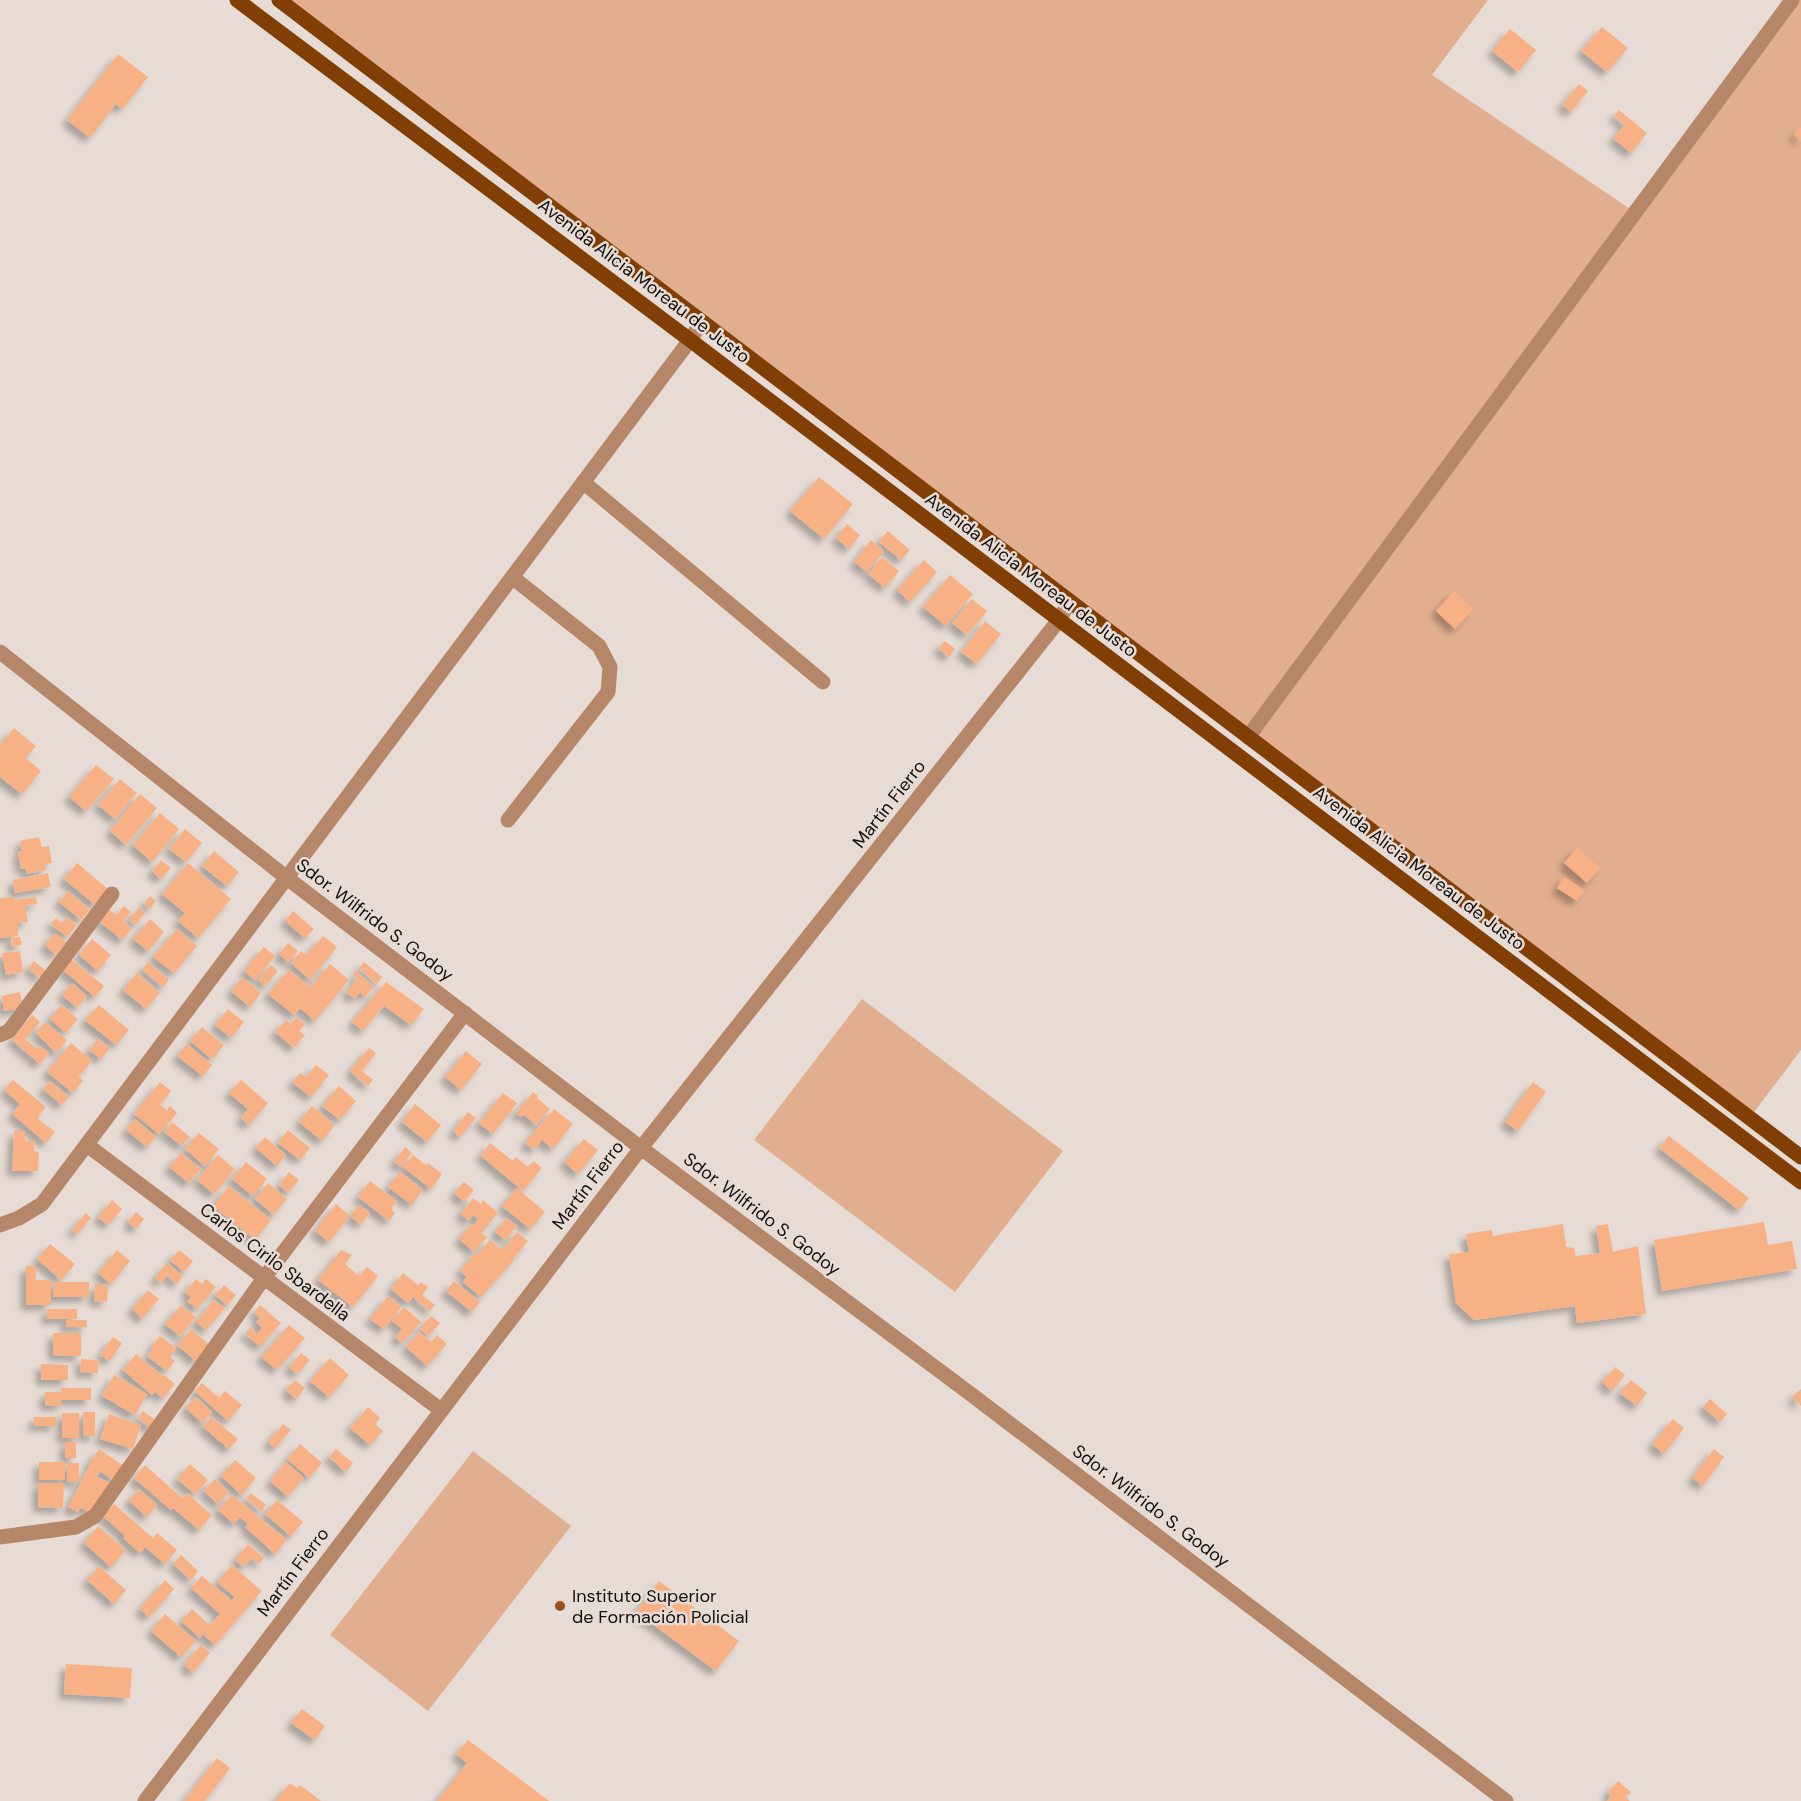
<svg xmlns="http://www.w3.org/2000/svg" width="1801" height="1801" viewBox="0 0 1801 1801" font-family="'DM Sans',sans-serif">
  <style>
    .green { fill: #e1af90 }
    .building { fill: #f7b185; filter: url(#shadow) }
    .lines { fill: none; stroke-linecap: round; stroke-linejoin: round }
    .minor { stroke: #b68668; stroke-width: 15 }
    .major { stroke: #813f06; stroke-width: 15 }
    .poi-dot { fill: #945121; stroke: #e7dcd5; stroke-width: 2 }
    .labels { text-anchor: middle; stroke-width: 5; stroke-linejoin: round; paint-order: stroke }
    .street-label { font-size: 18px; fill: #130f0d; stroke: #e7dcd5 }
    .poi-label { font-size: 18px; fill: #130f0d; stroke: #e7dcd5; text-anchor: start }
  </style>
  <defs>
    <filter id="shadow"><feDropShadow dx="-5.5" dy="5.5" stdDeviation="3" flood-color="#0004"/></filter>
  </defs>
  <rect width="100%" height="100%" fill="#e7dcd5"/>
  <path class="green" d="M 276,0 L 1488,0 L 1432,75 L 1639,215 L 1796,0 L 1801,0 L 1801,1050 L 1751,1116 Z
    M 862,999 L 1063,1151 L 955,1292 L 754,1140 Z
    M 473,1451 L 571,1526 L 428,1711 L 330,1635 Z"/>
  <path class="building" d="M 1602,27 L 1628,48 L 1607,72 L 1581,51 Z
    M 1510,29 L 1536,50 L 1518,72 L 1492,51 Z
    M 118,54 L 148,77 L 122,109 L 116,104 L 90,138 L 67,120 Z
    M 1579,84 L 1588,91 L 1571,112 L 1562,105 Z
    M 1619,110 L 1647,133 L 1631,153 L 1613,138 L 1625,125 L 1614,116 Z
    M 1801,127 L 1801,141 L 1794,135 Z
    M 819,477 L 853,504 L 824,539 L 790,511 Z
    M 847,524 L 860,535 L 849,549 L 836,538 Z
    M 888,531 L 910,550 L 901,560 L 879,542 Z
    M 871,540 L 884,551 L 867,572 L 854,562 Z
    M 882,557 L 899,571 L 885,588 L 868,574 Z
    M 924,560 L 937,572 L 910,602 L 897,590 Z
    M 950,575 L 973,594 L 946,626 L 923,607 Z
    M 1454,591 L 1473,609 L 1455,629 L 1436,611 Z
    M 972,599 L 987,611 L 967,635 L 952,623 Z
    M 985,621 L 1001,634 L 977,664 L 961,652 Z
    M 945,641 L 955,649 L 949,657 L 938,648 Z
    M 14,728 L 36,746 L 26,758 L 41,771 L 22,794 L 0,777 L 0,745 Z
    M 96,765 L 114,779 L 86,811 L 69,797 Z
    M 120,779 L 137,793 L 115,819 L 98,805 Z
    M 140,794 L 157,808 L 126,845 L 110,831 Z
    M 160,813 L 179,829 L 152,862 L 133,845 Z
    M 185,829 L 202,843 L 186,862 L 169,849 Z
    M 39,837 L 42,847 L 49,846 L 52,863 L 45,864 L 46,870 L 27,874 L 26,868 L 21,869 L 18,852 L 22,851 L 20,841 Z
    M 1577,848 L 1600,868 L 1587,883 L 1564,863 Z
    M 214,851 L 239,872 L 227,886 L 202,866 Z
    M 161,860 L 171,868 L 161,879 L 152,871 Z
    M 77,863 L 108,889 L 95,905 L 64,879 Z
    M 188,863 L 231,899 L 198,938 L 178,921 L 185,913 L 162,894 Z
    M 48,873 L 51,887 L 15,893 L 13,880 Z
    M 1564,877 L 1584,890 L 1577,901 L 1557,888 Z
    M 68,891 L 90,910 L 81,920 L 59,902 Z
    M 150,896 L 156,901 L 150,909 L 144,904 Z
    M 14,897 L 14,900 L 36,897 L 37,904 L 25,906 L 28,922 L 18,923 L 18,936 L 0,938 L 0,898 Z
    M 124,906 L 131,912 L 123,921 L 132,929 L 122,940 L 100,922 L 110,910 L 116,915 Z
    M 139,908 L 145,913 L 135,925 L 129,920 Z
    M 293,911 L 314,929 L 305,938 L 285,921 Z
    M 67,917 L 77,925 L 67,937 L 51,924 L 56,918 L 62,923 Z
    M 150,919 L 164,932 L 148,951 L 133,939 Z
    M 177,929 L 197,946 L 174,973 L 153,957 Z
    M 55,933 L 66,942 L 56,955 L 45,945 Z
    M 323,936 L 337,947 L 310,980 L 291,963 L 301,951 L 306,955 Z
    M 20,937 L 22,945 L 12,947 L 11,938 Z
    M 92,939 L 111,955 L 98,971 L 79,955 Z
    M 288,943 L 298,951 L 288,962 L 279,954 Z
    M 264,947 L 275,956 L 255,980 L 244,971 Z
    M 20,951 L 23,972 L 6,975 L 2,953 Z
    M 72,960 L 104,986 L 95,997 L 63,970 Z
    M 34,961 L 46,971 L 40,978 L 28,968 Z
    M 148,962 L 169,980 L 163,987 L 142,969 Z
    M 364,962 L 382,977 L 377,984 L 359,968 Z
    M 330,964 L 349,980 L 315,1021 L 300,1008 L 294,1015 L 268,994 L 289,970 L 310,987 Z
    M 271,965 L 278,971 L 265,986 L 258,980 Z
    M 356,971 L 374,987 L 365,997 L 360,992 L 355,999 L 346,992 L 358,979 L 353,975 Z
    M 137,973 L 160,993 L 146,1009 L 123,990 Z
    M 243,977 L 261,993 L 250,1007 L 231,991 Z
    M 386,982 L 424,1009 L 411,1025 L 384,1006 L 363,1031 L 352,1022 Z
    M 72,983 L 87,996 L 77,1008 L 62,995 Z
    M 20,992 L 23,1008 L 4,1011 L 2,996 Z
    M 61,1005 L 78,1019 L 66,1033 L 50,1019 Z
    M 99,1005 L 129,1030 L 116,1045 L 85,1020 Z
    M 228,1009 L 244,1022 L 231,1038 L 215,1025 Z
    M 32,1015 L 40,1022 L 25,1039 L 37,1049 L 39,1046 L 49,1053 L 40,1064 L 12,1040 Z
    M 296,1017 L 305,1024 L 299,1031 L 305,1035 L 294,1048 L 275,1032 L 286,1020 L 291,1024 Z
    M 45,1022 L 67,1040 L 56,1053 L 36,1033 Z
    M 202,1027 L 224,1045 L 212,1059 L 190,1041 Z
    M 98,1039 L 110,1048 L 101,1059 L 89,1050 Z
    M 71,1043 L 92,1061 L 78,1077 L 83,1080 L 73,1093 L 47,1072 Z
    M 187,1044 L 212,1065 L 203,1076 L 177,1056 Z
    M 369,1048 L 376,1053 L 362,1071 L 373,1080 L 368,1086 L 350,1071 Z
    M 466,1051 L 482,1064 L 461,1090 L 445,1077 Z
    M 316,1065 L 329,1075 L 311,1097 L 292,1082 L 300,1073 L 306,1077 Z
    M 13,1080 L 46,1107 L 37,1118 L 55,1132 L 46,1143 L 12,1114 L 20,1104 L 4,1090 Z
    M 241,1080 L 268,1103 L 249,1125 L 241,1118 L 248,1109 L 229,1093 Z
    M 50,1081 L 69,1097 L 62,1105 L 43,1089 Z
    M 160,1082 L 171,1091 L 160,1105 L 167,1110 L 170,1106 L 177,1113 L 159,1134 L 134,1114 Z
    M 1533,1082 L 1546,1092 L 1518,1131 L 1505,1122 Z
    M 339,1086 L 356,1101 L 340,1120 L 322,1106 Z
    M 533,1092 L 538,1096 L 537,1098 L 550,1109 L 536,1125 L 523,1114 L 521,1117 L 516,1113 Z
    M 503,1093 L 517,1103 L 493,1134 L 479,1123 Z
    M 415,1104 L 441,1125 L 427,1142 L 402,1122 Z
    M 312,1106 L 335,1125 L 322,1141 L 299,1122 Z
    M 554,1109 L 573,1124 L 553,1149 L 542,1140 L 534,1150 L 525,1143 Z
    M 468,1112 L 476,1118 L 460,1137 L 453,1131 Z
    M 135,1119 L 156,1137 L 147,1147 L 126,1130 Z
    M 172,1122 L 190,1137 L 182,1146 L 164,1132 Z
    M 288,1130 L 310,1148 L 300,1160 L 278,1143 Z
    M 14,1131 L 25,1131 L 25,1141 L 35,1141 L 34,1151 L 39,1152 L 38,1171 L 12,1171 Z
    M 199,1133 L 219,1149 L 205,1166 L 185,1149 Z
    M 1669,1136 L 1749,1198 L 1739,1210 L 1659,1148 Z
    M 265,1137 L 286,1155 L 277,1166 L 256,1148 Z
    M 584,1139 L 598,1150 L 578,1174 L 564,1162 Z
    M 490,1143 L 513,1161 L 516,1157 L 528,1167 L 534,1161 L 542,1168 L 523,1191 L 481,1156 Z
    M 405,1147 L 412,1153 L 401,1167 L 394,1162 Z
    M 181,1153 L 201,1169 L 189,1183 L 169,1167 Z
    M 218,1155 L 235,1169 L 214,1194 L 197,1180 Z
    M 413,1155 L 426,1165 L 428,1163 L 442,1174 L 431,1189 L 403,1167 Z
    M 246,1162 L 267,1179 L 253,1196 L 232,1179 Z
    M 289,1172 L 299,1180 L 288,1193 L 279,1185 Z
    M 400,1172 L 423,1190 L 412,1205 L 388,1187 Z
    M 370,1181 L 397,1201 L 391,1209 L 395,1213 L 389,1221 L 358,1197 Z
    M 464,1182 L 474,1190 L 464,1202 L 454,1193 Z
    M 268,1183 L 287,1199 L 274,1215 L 255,1199 Z
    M 229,1186 L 271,1220 L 255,1240 L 213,1206 Z
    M 517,1188 L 545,1212 L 530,1229 L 502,1206 Z
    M 473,1198 L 481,1204 L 483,1200 L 498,1213 L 481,1233 L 487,1237 L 474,1252 L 459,1239 L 471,1224 L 473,1226 L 478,1219 L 473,1215 L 469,1221 L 460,1214 Z
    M 112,1200 L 122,1209 L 108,1225 L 98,1217 Z
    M 336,1204 L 350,1216 L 359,1205 L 370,1213 L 361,1224 L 350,1216 L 329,1242 L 315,1231 Z
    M 136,1212 L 144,1219 L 136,1229 L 128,1222 Z
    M 86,1213 L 91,1218 L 77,1234 L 72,1230 Z
    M 507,1218 L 517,1226 L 505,1240 L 495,1232 Z
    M 1764,1222 L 1768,1245 L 1792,1241 L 1797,1269 L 1662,1291 L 1654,1240 Z
    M 1563,1224 L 1566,1247 L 1574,1248 L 1576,1256 L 1600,1253 L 1596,1226 L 1608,1224 L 1613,1252 L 1638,1246 L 1646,1314 L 1577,1323 L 1575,1306 L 1474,1320 L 1456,1303 L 1449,1254 L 1469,1252 L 1466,1234 L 1492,1230 L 1493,1236 Z
    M 517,1232 L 528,1241 L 513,1259 L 514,1260 L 481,1297 L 463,1282 L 467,1277 L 460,1271 L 475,1253 L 477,1255 L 490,1240 L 502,1250 Z
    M 50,1244 L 75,1264 L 61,1280 L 37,1259 Z
    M 117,1250 L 130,1261 L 111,1284 L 98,1273 Z
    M 179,1250 L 193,1261 L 184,1272 L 170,1260 Z
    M 341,1250 L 352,1255 L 345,1264 L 359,1276 L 367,1267 L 378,1276 L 353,1307 L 318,1280 Z
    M 167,1263 L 183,1276 L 177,1284 L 167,1275 L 161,1283 L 155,1278 Z
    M 26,1266 L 36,1266 L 36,1280 L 51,1280 L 51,1305 L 26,1305 Z
    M 403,1273 L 418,1285 L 421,1282 L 428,1287 L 422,1295 L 435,1305 L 430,1311 L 413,1297 L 408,1303 L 391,1289 Z
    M 196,1279 L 202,1284 L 206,1279 L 216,1287 L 197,1309 L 187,1301 L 191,1297 L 185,1292 Z
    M 454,1281 L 480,1302 L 472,1312 L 446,1291 Z
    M 53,1282 L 89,1282 L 89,1297 L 53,1297 Z
    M 95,1284 L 108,1285 L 107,1302 L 94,1301 Z
    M 224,1285 L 236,1295 L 227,1305 L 215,1295 Z
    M 148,1290 L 159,1299 L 142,1319 L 132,1309 Z
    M 388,1296 L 401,1307 L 384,1329 L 370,1319 Z
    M 214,1300 L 225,1308 L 206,1330 L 196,1322 Z
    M 181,1305 L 196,1317 L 180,1336 L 165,1324 Z
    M 260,1305 L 281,1323 L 260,1347 L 245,1333 L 250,1328 L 257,1334 L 262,1328 L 256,1322 L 260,1318 L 254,1312 Z
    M 404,1307 L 421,1322 L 402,1343 L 395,1337 L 402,1329 L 392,1321 Z
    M 47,1309 L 77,1309 L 77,1319 L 47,1319 Z
    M 431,1316 L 440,1323 L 428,1336 L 420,1329 Z
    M 66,1320 L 87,1320 L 87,1327 L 66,1327 Z
    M 289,1325 L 305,1338 L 277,1370 L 261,1357 Z
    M 191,1329 L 210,1345 L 196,1361 L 177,1345 Z
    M 419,1332 L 431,1342 L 437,1335 L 447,1344 L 427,1366 L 406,1347 Z
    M 53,1333 L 81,1333 L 81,1356 L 53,1355 Z
    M 160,1336 L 176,1348 L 170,1357 L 175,1361 L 167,1371 L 147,1356 L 153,1348 L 151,1347 Z
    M 113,1337 L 122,1343 L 110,1361 L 100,1355 Z
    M 301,1353 L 310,1360 L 297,1374 L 289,1367 Z
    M 136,1354 L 162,1376 L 163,1374 L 175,1384 L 163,1398 L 155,1392 L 152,1395 L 123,1370 Z
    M 330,1358 L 349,1375 L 329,1397 L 310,1381 Z
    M 81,1359 L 98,1360 L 98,1373 L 80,1372 Z
    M 41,1364 L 68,1365 L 68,1380 L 41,1380 Z
    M 1615,1367 L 1625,1375 L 1612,1391 L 1602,1382 Z
    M 114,1375 L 147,1394 L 135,1415 L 102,1396 Z
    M 295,1380 L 305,1388 L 296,1399 L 286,1390 Z
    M 1631,1380 L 1647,1393 L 1637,1406 L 1620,1393 Z
    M 202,1383 L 219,1398 L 225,1391 L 242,1405 L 228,1421 L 195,1391 Z
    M 61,1388 L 91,1388 L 91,1400 L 61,1400 L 61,1406 L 45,1405 L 45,1392 L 61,1392 Z
    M 1801,1389 L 1801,1406 L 1792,1397 Z
    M 196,1397 L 212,1412 L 202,1423 L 186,1408 Z
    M 1710,1399 L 1727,1414 L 1720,1422 L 1703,1407 Z
    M 368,1407 L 380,1418 L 375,1424 L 383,1431 L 370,1445 L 350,1428 Z
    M 143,1411 L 158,1422 L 152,1429 L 138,1418 Z
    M 83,1412 L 95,1412 L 95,1436 L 83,1436 Z
    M 62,1413 L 79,1413 L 79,1438 L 62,1438 Z
    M 109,1414 L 141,1425 L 133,1449 L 100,1439 Z
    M 34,1417 L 56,1417 L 56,1426 L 34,1426 Z
    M 211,1417 L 238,1439 L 229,1449 L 203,1427 Z
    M 1673,1419 L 1684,1428 L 1664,1454 L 1652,1444 Z
    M 283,1424 L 291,1430 L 275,1448 L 268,1442 Z
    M 65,1442 L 76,1442 L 76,1458 L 65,1458 Z
    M 300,1444 L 322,1463 L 309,1478 L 287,1459 Z
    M 99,1449 L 124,1466 L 114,1481 L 100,1471 L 97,1477 L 110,1484 L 98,1506 L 94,1504 L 91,1512 L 80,1508 L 78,1512 L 68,1507 L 90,1465 L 89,1464 Z
    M 336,1449 L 353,1463 L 346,1472 L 329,1457 Z
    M 1714,1449 L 1724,1457 L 1703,1486 L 1692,1478 Z
    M 235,1460 L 256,1478 L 242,1495 L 221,1476 Z
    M 39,1462 L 65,1462 L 65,1480 L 39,1480 Z
    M 286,1462 L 304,1478 L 288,1497 L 270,1481 Z
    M 67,1463 L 79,1463 L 79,1482 L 67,1482 Z
    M 190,1464 L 208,1480 L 195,1494 L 177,1479 Z
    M 145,1465 L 182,1498 L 187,1493 L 212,1515 L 199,1530 L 173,1508 L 171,1510 L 134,1478 Z
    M 215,1479 L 229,1492 L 218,1504 L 204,1491 Z
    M 38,1483 L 64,1483 L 63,1508 L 38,1507 Z
    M 139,1489 L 157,1505 L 147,1517 L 129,1501 Z
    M 251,1493 L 266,1505 L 261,1511 L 246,1498 Z
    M 232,1495 L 287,1540 L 275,1554 L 245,1527 L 248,1524 L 240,1517 L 234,1524 L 218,1510 Z
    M 277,1500 L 303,1522 L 291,1536 L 265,1514 Z
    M 114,1504 L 153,1538 L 157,1533 L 177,1550 L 165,1564 L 145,1547 L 140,1553 L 123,1538 L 125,1536 L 103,1516 Z
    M 98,1526 L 126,1550 L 111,1567 L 84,1543 Z
    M 248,1544 L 264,1558 L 259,1564 L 252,1558 L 244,1567 L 235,1560 Z
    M 181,1555 L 198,1571 L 191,1580 L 173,1564 Z
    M 232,1565 L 262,1591 L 215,1645 L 203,1634 L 200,1638 L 181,1621 L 192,1609 L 210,1625 L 220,1614 L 191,1588 L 202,1576 L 232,1601 L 235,1597 L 217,1582 Z
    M 99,1566 L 126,1590 L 114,1604 L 87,1580 Z
    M 165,1580 L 174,1589 L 149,1617 L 140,1609 Z
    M 659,1581 L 739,1641 L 716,1671 L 636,1612 Z
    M 165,1614 L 196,1641 L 181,1657 L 151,1631 Z
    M 201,1645 L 210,1653 L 193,1672 L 184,1665 Z
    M 66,1664 L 132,1668 L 130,1698 L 64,1694 Z
    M 302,1709 L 325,1726 L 315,1740 L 291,1723 Z
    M 468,1740 L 549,1801 L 437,1801 L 467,1763 L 456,1754 Z
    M 217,1758 L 230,1768 L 205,1801 L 184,1801 Z
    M 1618,1781 L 1631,1792 L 1626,1797 L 1630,1801 L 1607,1801 L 1611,1796 L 1607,1793 Z
    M 290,1783 L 297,1788 L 300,1785 L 321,1801 L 275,1801 Z"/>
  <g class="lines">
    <path class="minor" d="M 583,482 L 823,682
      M 0,652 L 287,878 L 641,1148 L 972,1395 L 1506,1801
      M 1248,737 L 1792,0
      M 508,820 L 608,692 L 610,667 L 599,646 L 512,577
      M 0,1035 L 9,1031 L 112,894
      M 87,1145 L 441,1410
      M 0,1225 L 19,1218 L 42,1204 L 690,340 L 702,321
      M 0,1537 L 76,1527 L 95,1516 L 264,1278 L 465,1013
      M 145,1801 L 641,1148 L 1059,620 L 1070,601"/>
    <path class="major" d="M 237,0 L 690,340 L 1801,1182
      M 279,0 L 1801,1157"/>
  </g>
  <circle class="poi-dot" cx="560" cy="1606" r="6"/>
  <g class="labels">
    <g class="street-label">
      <text transform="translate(644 281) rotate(37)" y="6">Avenida Alicia Moreau de Justo</text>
      <text transform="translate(1031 575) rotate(37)" y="6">Avenida Alicia Moreau de Justo</text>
      <text transform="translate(889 804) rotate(-52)" y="6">Martín Fierro</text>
      <text transform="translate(1419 868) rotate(37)" y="6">Avenida Alicia Moreau de Justo</text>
      <text transform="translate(375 920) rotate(37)" y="6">Sdor. Wilfrido S. Godoy</text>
      <text transform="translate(588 1185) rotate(-53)" y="6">Martín Fierro</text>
      <text transform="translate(762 1214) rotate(37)" y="6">Sdor. Wilfrido S. Godoy</text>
      <text transform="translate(275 1262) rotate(37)" y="6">Carlos Cirilo Sbardella</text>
      <text transform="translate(1151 1506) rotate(37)" y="6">Sdor. Wilfrido S. Godoy</text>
      <text transform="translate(293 1572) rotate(-53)" y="6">Martín Fierro</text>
    </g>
    <g class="poi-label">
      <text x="572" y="1602">Instituto Superior<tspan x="572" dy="21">de Formación Policial</tspan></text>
    </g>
  </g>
</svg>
